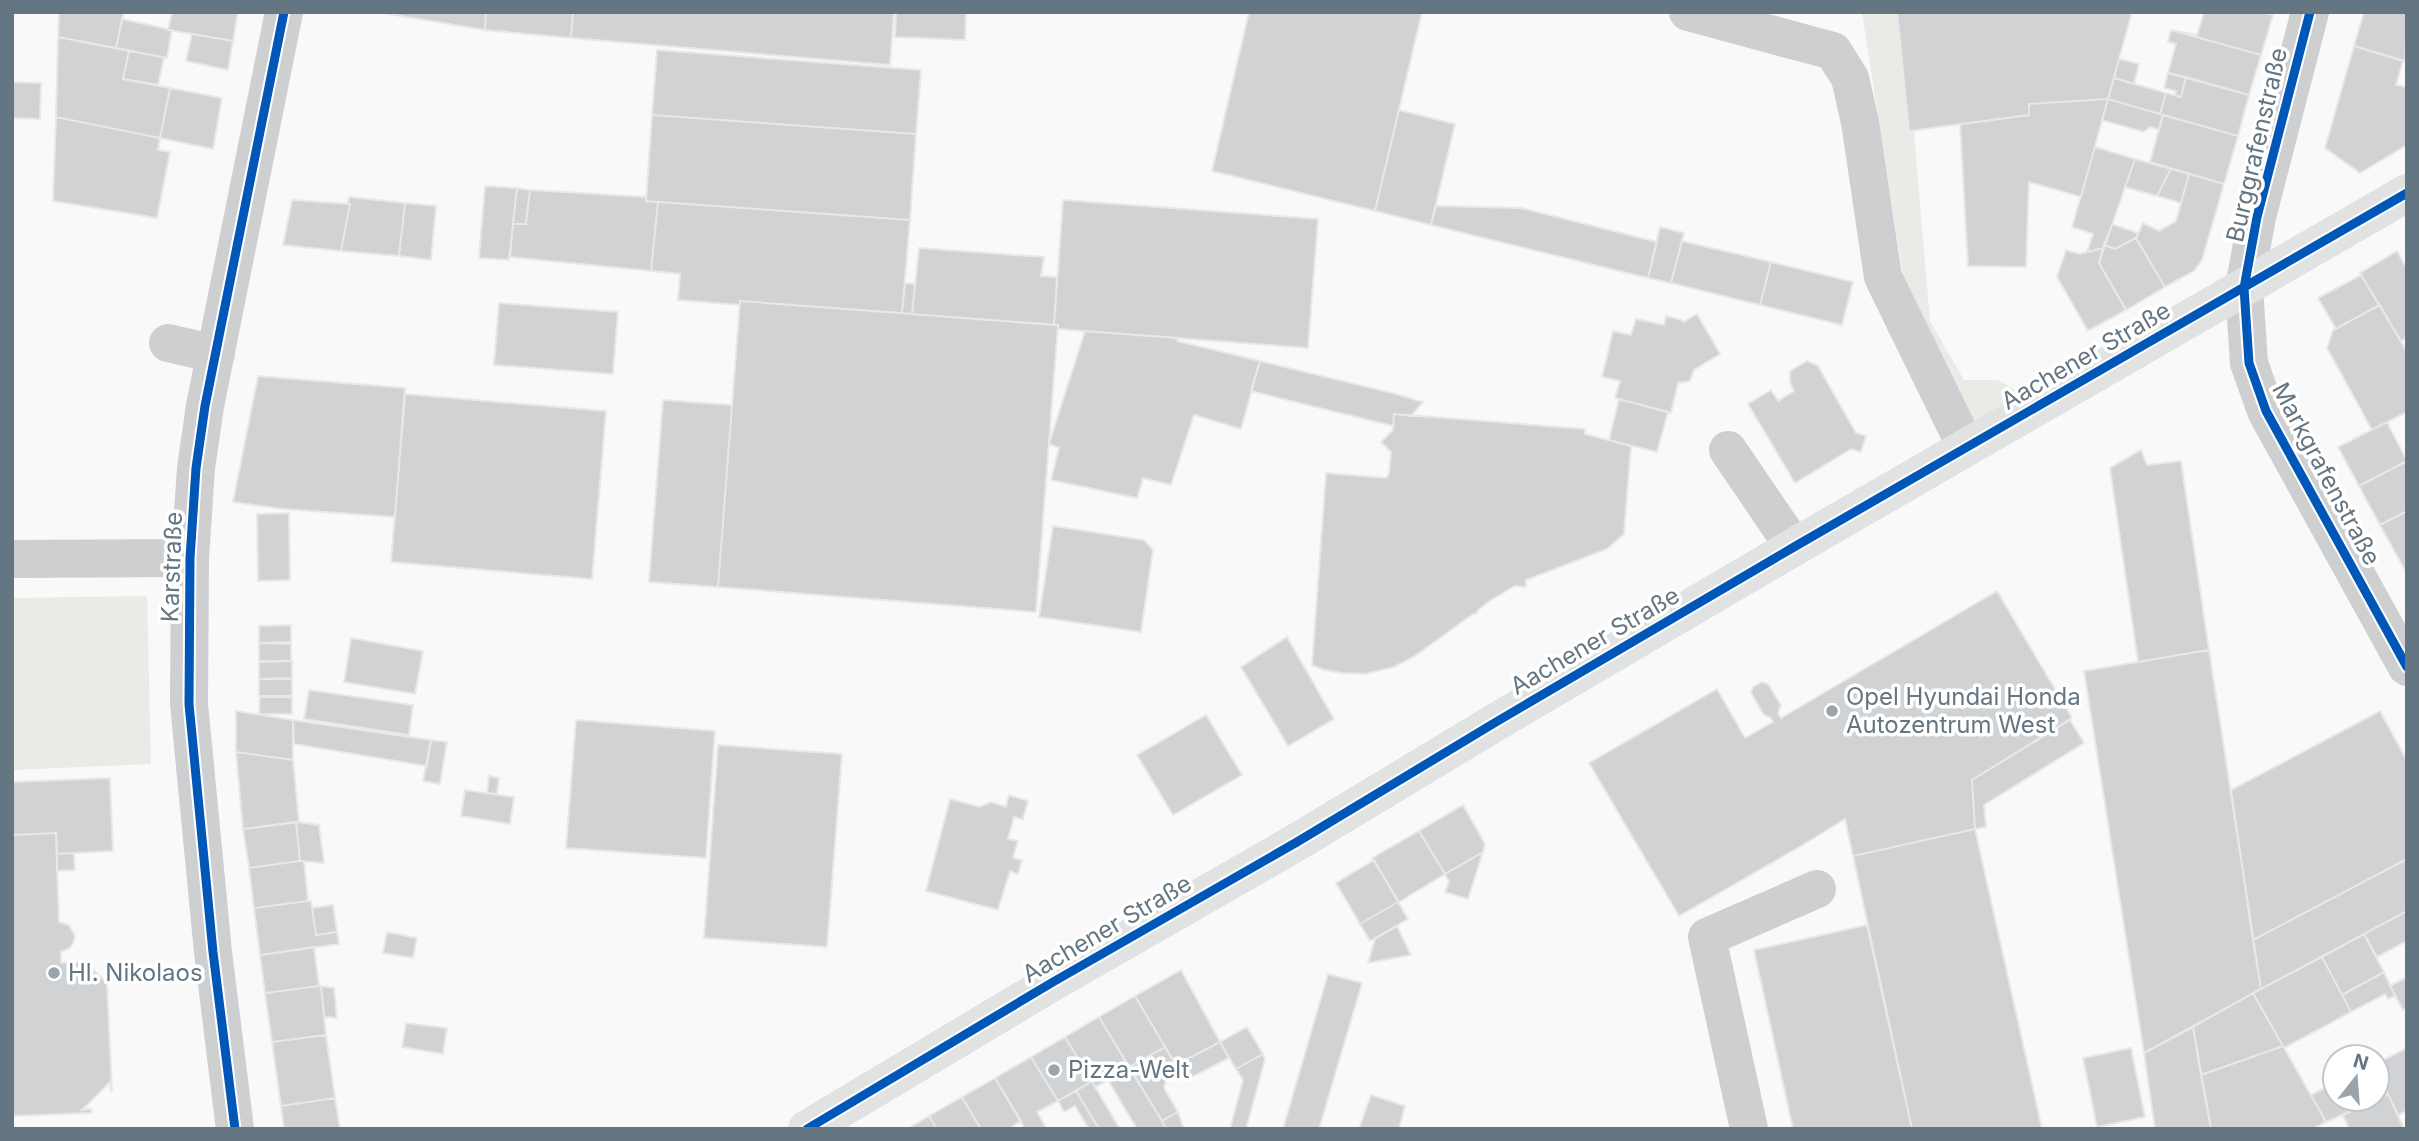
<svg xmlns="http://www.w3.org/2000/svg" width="2419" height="1141" viewBox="0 0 2419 1141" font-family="Inter,sans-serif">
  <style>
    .green { fill: #e8ebe6 }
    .building { fill: #d0d2d3; stroke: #e8e8e8; stroke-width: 2 }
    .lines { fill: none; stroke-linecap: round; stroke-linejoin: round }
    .minor { stroke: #cecfd0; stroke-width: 38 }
    .major { stroke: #e1e2e2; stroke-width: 38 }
    .cycleway-casing { stroke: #fff; stroke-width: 13 }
    .cycleway { stroke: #0057b8; stroke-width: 9 }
    .poi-dot { fill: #99a4ac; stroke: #fff; stroke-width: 2.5 }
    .labels { text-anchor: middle; stroke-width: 7; stroke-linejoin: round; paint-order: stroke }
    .street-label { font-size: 24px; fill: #657683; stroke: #fff }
    .poi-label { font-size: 24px; fill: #657683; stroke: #fff; text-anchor: start }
  </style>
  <rect width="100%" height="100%" fill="#f9f9f9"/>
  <path class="green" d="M 1862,12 L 1904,12 L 1930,321 L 1964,380 L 1998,380 L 2028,398 L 1972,434 L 1911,328 Z
    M 147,596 L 151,764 L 12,770 L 12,598 Z"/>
  <path class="building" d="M 59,12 L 124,12 L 116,48 L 58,37 Z
    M 172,12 L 238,12 L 233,41 L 168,30 Z
    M 377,12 L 486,12 L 485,30 Z
    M 486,12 L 573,12 L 571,38 L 485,30 Z
    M 573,12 L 894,12 L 890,65 L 571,38 Z
    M 896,12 L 966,12 L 965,40 L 895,37 Z
    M 1249,12 L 1422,12 L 1375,211 L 1212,171 Z
    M 1897,12 L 2132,12 L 2108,99 L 2029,104 L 2029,115 L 1909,131 Z
    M 2204,12 L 2262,12 L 2273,15 L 2261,55 L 2171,30 L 2197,35 Z
    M 2364,12 L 2407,12 L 2405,61 L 2354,46 Z
    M 122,19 L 172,30 L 167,58 L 116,48 Z
    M 2171,30 L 2261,55 L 2249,95 L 2168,73 L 2176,44 L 2168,42 Z
    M 192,34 L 233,41 L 228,70 L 186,61 Z
    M 58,37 L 129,51 L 123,79 L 170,88 L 160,138 L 56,117 Z
    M 2354,46 L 2403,61 L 2396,85 L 2407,87 L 2407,145 L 2360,173 L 2325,148 Z
    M 657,50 L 921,70 L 916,134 L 652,115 Z
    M 129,51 L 164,57 L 158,85 L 123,79 Z
    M 2119,59 L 2139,64 L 2134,84 L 2114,78 Z
    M 2168,73 L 2186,77 L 2181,97 L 2175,95 L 2176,91 L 2164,88 Z
    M 2186,77 L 2249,95 L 2238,136 L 2160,114 L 2166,93 L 2181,97 Z
    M 2114,78 L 2166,93 L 2160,114 L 2108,99 Z
    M 12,82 L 41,83 L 40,119 L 12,118 Z
    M 170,88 L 222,98 L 213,149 L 160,138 Z
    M 2108,99 L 2081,197 L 2029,182 L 2026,267 L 1968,266 L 1960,124 L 2029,115 L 2029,104 Z
    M 2108,99 L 2163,115 L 2159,130 L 2150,127 L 2144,132 L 2102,120 Z
    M 1399,110 L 1455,124 L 1431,225 L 1375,211 Z
    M 652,115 L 916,134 L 910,220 L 646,201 Z
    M 2163,115 L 2238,136 L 2224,184 L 2150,162 Z
    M 56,117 L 160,138 L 158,150 L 170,152 L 157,218 L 53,201 Z
    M 2095,147 L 2135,159 L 2104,248 L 2087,252 L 2093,234 L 2072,227 Z
    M 2135,159 L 2171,169 L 2157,196 L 2125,187 Z
    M 2171,169 L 2189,174 L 2181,203 L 2157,196 Z
    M 2189,174 L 2224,184 L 2202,260 L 2194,271 L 2165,287 L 2136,238 L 2143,223 L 2159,231 L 2176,221 Z
    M 485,186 L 517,188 L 509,260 L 479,258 Z
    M 517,188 L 530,190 L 526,224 L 513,224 Z
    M 530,190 L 646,197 L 646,201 L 658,202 L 651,271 L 510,257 L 513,224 L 526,224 Z
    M 349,197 L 405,203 L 399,256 L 341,251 L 350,204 L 348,204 Z
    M 292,200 L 350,204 L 341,251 L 283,245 Z
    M 1063,200 L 1318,219 L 1308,348 L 1058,329 L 1058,325 L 1054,325 Z
    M 658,202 L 910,220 L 902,313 L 740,301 L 740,305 L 678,300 L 680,274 L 651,271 Z
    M 405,203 L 436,206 L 431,260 L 399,256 Z
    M 1436,206 L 1521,208 L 1657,242 L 1648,278 L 1431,225 Z
    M 2112,224 L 2138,233 L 2136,238 L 2115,249 L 2104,245 Z
    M 1660,227 L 1684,233 L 1671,283 L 1648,278 Z
    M 2136,238 L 2165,287 L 2126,310 L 2099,263 L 2104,245 L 2115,249 Z
    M 1682,241 L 1771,262 L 1760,305 L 1671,283 Z
    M 919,248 L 1044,257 L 1041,276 L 1057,277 L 1054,325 L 912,314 Z
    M 2104,248 L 2099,263 L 2126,310 L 2088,331 L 2057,277 L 2066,250 L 2079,254 Z
    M 2397,251 L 2407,269 L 2407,338 L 2401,341 L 2360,273 Z
    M 1771,262 L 1853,282 L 1842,325 L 1760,305 Z
    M 2361,275 L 2379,305 L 2336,329 L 2318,298 Z
    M 905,283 L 915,284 L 912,314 L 902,313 Z
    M 740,301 L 1058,325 L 1036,612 L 718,587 Z
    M 499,303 L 618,312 L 613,374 L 494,365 Z
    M 2380,305 L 2407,352 L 2407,412 L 2372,430 L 2327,348 L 2333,330 Z
    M 1697,314 L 1720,354 L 1694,370 L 1690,381 L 1678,383 L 1671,413 L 1615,398 L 1620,381 L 1602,377 L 1613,331 L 1631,335 L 1636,319 L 1664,325 L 1666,316 L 1682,320 L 1683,322 Z
    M 1085,331 L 1178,338 L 1177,341 L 1260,361 L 1241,429 L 1194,415 L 1171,485 L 1143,478 L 1137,498 L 1051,480 L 1059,448 L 1049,444 Z
    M 1260,361 L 1392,393 L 1423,402 L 1411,416 L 1394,414 L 1393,426 L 1251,391 Z
    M 1807,361 L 1818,366 L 1856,433 L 1866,436 L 1861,452 L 1851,449 L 1795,483 L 1748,404 L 1771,390 L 1778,401 L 1794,391 L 1790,382 L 1790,371 Z
    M 258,376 L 405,388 L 395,517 L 283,509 L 233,502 Z
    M 405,394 L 606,411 L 592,579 L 391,562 Z
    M 1619,399 L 1668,412 L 1657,452 L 1609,440 Z
    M 663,400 L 732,405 L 718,587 L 649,582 Z
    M 1394,414 L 1585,429 L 1585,434 L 1631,446 L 1624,534 L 1607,549 L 1526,580 L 1526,587 L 1515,586 L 1488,602 L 1477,611 L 1476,614 L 1473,614 L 1415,656 L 1394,667 L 1365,674 L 1342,673 L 1324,670 L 1312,665 L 1326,473 L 1386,478 L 1389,474 L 1391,452 L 1381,442 L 1393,430 Z
    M 2387,422 L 2407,461 L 2359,486 L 2338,447 Z
    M 2141,450 L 2147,465 L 2181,461 L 2209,650 L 2138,662 L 2110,468 Z
    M 2407,461 L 2407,511 L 2380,525 L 2359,486 Z
    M 2407,511 L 2407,574 L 2380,525 Z
    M 289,513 L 290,580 L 258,581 L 257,514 Z
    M 1053,526 L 1144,540 L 1153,550 L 1141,632 L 1039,617 Z
    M 1997,591 L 2072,718 L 1972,780 L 1975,829 L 1853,856 L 1845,819 L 1801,846 L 1679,916 L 1589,763 L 1717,689 L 1745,738 L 1773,722 L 1770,717 L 1764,715 L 1751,693 L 1753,687 L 1762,682 L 1768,684 L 1781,705 L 1778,713 L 1781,718 Z
    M 291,625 L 291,642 L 259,643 L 259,626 Z
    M 1287,637 L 1334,719 L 1288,746 L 1241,667 Z
    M 351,638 L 423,651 L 415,694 L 344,682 Z
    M 259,643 L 291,644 L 291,661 L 259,661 Z
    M 2209,650 L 2261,989 L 2144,1053 L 2084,671 Z
    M 292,661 L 292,678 L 259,679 L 259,662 Z
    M 259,679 L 292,679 L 292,696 L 259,696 Z
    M 309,690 L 413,705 L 409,735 L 304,719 Z
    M 260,697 L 292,697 L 292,714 L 259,714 Z
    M 236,711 L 293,720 L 293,760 L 236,752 Z
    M 2380,711 L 2407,761 L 2407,859 L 2253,940 L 2231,790 Z
    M 1206,715 L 1242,775 L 1173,815 L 1137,755 Z
    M 293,720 L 431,740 L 427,766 L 294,744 Z
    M 576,720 L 715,731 L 706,858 L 566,848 Z
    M 2070,720 L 2084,743 L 1984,805 L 1986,827 L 1975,829 L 1972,780 Z
    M 431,740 L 447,742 L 440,784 L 423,781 Z
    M 718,745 L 842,754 L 827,947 L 704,938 Z
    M 236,752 L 293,760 L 299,822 L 243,829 Z
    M 489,776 L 499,778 L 497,794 L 487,793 Z
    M 110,778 L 113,851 L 57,854 L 56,833 L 12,835 L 12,782 Z
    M 465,790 L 514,797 L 510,824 L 461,816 Z
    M 1009,795 L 1028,801 L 1023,819 L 1014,817 L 1008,839 L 1018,841 L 1013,858 L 1022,860 L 1018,874 L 1010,871 L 998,910 L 926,891 L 950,799 L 979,807 L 991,802 L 1006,807 Z
    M 1463,805 L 1485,844 L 1483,852 L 1445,874 L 1419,831 Z
    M 296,822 L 300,861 L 249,868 L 243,829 Z
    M 296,822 L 319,825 L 324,863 L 300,861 Z
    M 1975,829 L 2042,1129 L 1912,1129 L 1853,856 Z
    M 1419,831 L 1445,874 L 1399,902 L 1372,858 Z
    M 56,833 L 59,922 L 69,925 L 75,936 L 74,941 L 70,948 L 61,952 L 61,963 L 85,962 L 107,983 L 112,1090 L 111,1091 L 110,1082 L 82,1110 L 91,1109 L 92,1113 L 12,1116 L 12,835 Z
    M 1483,852 L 1468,899 L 1445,892 L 1449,882 L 1445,874 Z
    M 74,853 L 75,870 L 57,871 L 57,854 Z
    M 2407,859 L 2407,911 L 2261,989 L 2253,940 Z
    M 1374,860 L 1398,902 L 1360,924 L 1336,883 Z
    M 300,861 L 304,861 L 308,901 L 254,908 L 249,868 Z
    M 308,901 L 311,901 L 316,935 L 337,932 L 339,944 L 260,955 L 254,908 Z
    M 1398,902 L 1408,919 L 1370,941 L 1360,924 Z
    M 333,905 L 337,932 L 316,935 L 312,908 Z
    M 2407,911 L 2407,941 L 2377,957 L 2364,934 Z
    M 1867,925 L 1912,1129 L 1793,1129 L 1754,950 Z
    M 1397,926 L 1411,955 L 1368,963 L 1375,939 Z
    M 387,932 L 417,938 L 413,958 L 383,953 Z
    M 2364,934 L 2384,972 L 2342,995 L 2322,957 Z
    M 314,947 L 319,986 L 265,993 L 260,955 Z
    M 2322,957 L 2351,1012 L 2284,1048 L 2253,993 Z
    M 1181,970 L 1220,1042 L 1176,1065 L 1135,996 Z
    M 2384,972 L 2395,996 L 2388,999 L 2385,994 L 2351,1012 L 2342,995 Z
    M 1328,974 L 1362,983 L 1319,1129 L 1283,1129 Z
    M 2407,977 L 2407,1008 L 2403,1010 L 2390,986 Z
    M 319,986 L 321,986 L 326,1035 L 272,1042 L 265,993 Z
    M 321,986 L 334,988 L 337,1018 L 324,1017 Z
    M 2253,993 L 2283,1046 L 2201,1075 L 2193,1027 Z
    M 1135,996 L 1165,1047 L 1129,1067 L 1099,1017 Z
    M 1099,1017 L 1162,1121 L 1166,1129 L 1137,1129 L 1108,1080 L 1095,1087 L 1092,1081 L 1065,1037 Z
    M 406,1023 L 447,1028 L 443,1054 L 402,1047 Z
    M 1247,1027 L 1263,1054 L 1236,1069 L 1220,1042 Z
    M 2193,1027 L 2211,1129 L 2155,1129 L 2144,1053 Z
    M 326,1035 L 335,1098 L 281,1106 L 272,1042 Z
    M 1065,1037 L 1092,1081 L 1058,1101 L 1031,1057 Z
    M 1220,1042 L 1229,1058 L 1192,1077 L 1183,1061 Z
    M 2283,1046 L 2326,1122 L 2313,1129 L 2211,1129 L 2201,1075 Z
    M 1165,1047 L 1179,1072 L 1166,1080 L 1151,1055 Z
    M 2131,1048 L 2145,1117 L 2097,1127 L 2083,1058 Z
    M 2407,1048 L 2407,1111 L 2398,1115 L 2377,1072 L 2377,1063 Z
    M 1263,1054 L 1265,1059 L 1246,1129 L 1230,1129 L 1243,1080 L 1236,1069 Z
    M 1151,1055 L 1166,1080 L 1164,1088 L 1178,1112 L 1162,1121 L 1129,1067 Z
    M 1031,1057 L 1058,1101 L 1037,1112 L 1047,1129 L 1025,1129 L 995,1078 Z
    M 2377,1072 L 2388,1094 L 2377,1099 Z
    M 995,1078 L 1021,1121 L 1008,1129 L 981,1129 L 962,1097 Z
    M 1092,1081 L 1095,1087 L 1120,1129 L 1099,1129 L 1076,1091 Z
    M 2335,1083 L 2335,1099 L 2377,1099 L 2326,1122 L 2311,1095 Z
    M 1076,1091 L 1099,1129 L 1089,1129 L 1075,1106 L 1064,1112 L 1058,1101 Z
    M 2388,1094 L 2404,1129 L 2349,1129 L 2343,1115 Z
    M 1371,1095 L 1405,1106 L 1399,1129 L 1359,1129 Z
    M 962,1097 L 981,1129 L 937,1129 L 929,1116 Z
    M 335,1098 L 340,1129 L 284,1129 L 281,1106 Z
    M 1178,1112 L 1184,1129 L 1166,1129 L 1162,1121 Z
    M 929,1116 L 937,1129 L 907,1129 Z"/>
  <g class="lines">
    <path class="minor" d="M 1688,12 L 1833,51 L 1850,78 L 1860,122 L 1883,277 L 1966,447
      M 2310,12 L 2257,217 L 2244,288 L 2249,363 L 2266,411 L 2407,667
      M 168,343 L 216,354
      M 1728,450 L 1794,547
      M 12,559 L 190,558
      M 235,1129 L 213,952 L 189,704 L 190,558 L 196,468 L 205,406 L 284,12
      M 1749,1129 L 1707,937 L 1817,889"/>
    <path class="major" d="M 807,1129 L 1053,982 L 1297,842 L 1496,722 L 1794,547 L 2407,193"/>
    <defs>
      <path id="cycleway" d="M 2310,12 L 2257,217 L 2244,288 L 2249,363 L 2266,411 L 2407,667
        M 235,1129 L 213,952 L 189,704 L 190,558 L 196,468 L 205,406 L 284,12
        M 807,1129 L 1053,982 L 1297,842 L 1496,722 L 1794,547 L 2407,193"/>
    </defs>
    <use href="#cycleway" class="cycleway-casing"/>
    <use href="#cycleway" class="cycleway"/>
  </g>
  <g class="poi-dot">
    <circle cx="1832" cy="711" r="7"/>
    <circle cx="54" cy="973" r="7"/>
    <circle cx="1054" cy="1070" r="7"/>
  </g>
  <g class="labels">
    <g class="street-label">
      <text transform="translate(2257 145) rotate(-77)" y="8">Burggrafenstraße</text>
      <text transform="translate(2086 356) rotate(-30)" y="8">Aachener Straße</text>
      <text transform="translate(2326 474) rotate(62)" y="8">Markgrafenstraße</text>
      <text transform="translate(172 567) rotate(-88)" y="8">Karstraße</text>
      <text transform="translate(1595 641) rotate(-30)" y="8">Aachener Straße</text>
      <text transform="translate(1107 929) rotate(-30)" y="8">Aachener Straße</text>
    </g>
    <g class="poi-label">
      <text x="1846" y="705">Opel Hyundai Honda<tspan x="1846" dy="28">Autozentrum West</tspan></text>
      <text x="68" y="981">Hl. Nikolaos</text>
      <text x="1068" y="1078">Pizza-Welt</text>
    </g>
  </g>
  <rect width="2419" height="1141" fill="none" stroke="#657683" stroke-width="28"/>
  <g transform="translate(2356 1078) rotate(17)"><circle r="33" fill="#ffffff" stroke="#c1c8cd" stroke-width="2"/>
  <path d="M0-5L12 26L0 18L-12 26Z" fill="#99a4ac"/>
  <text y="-10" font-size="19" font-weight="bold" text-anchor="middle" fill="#657683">N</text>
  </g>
</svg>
